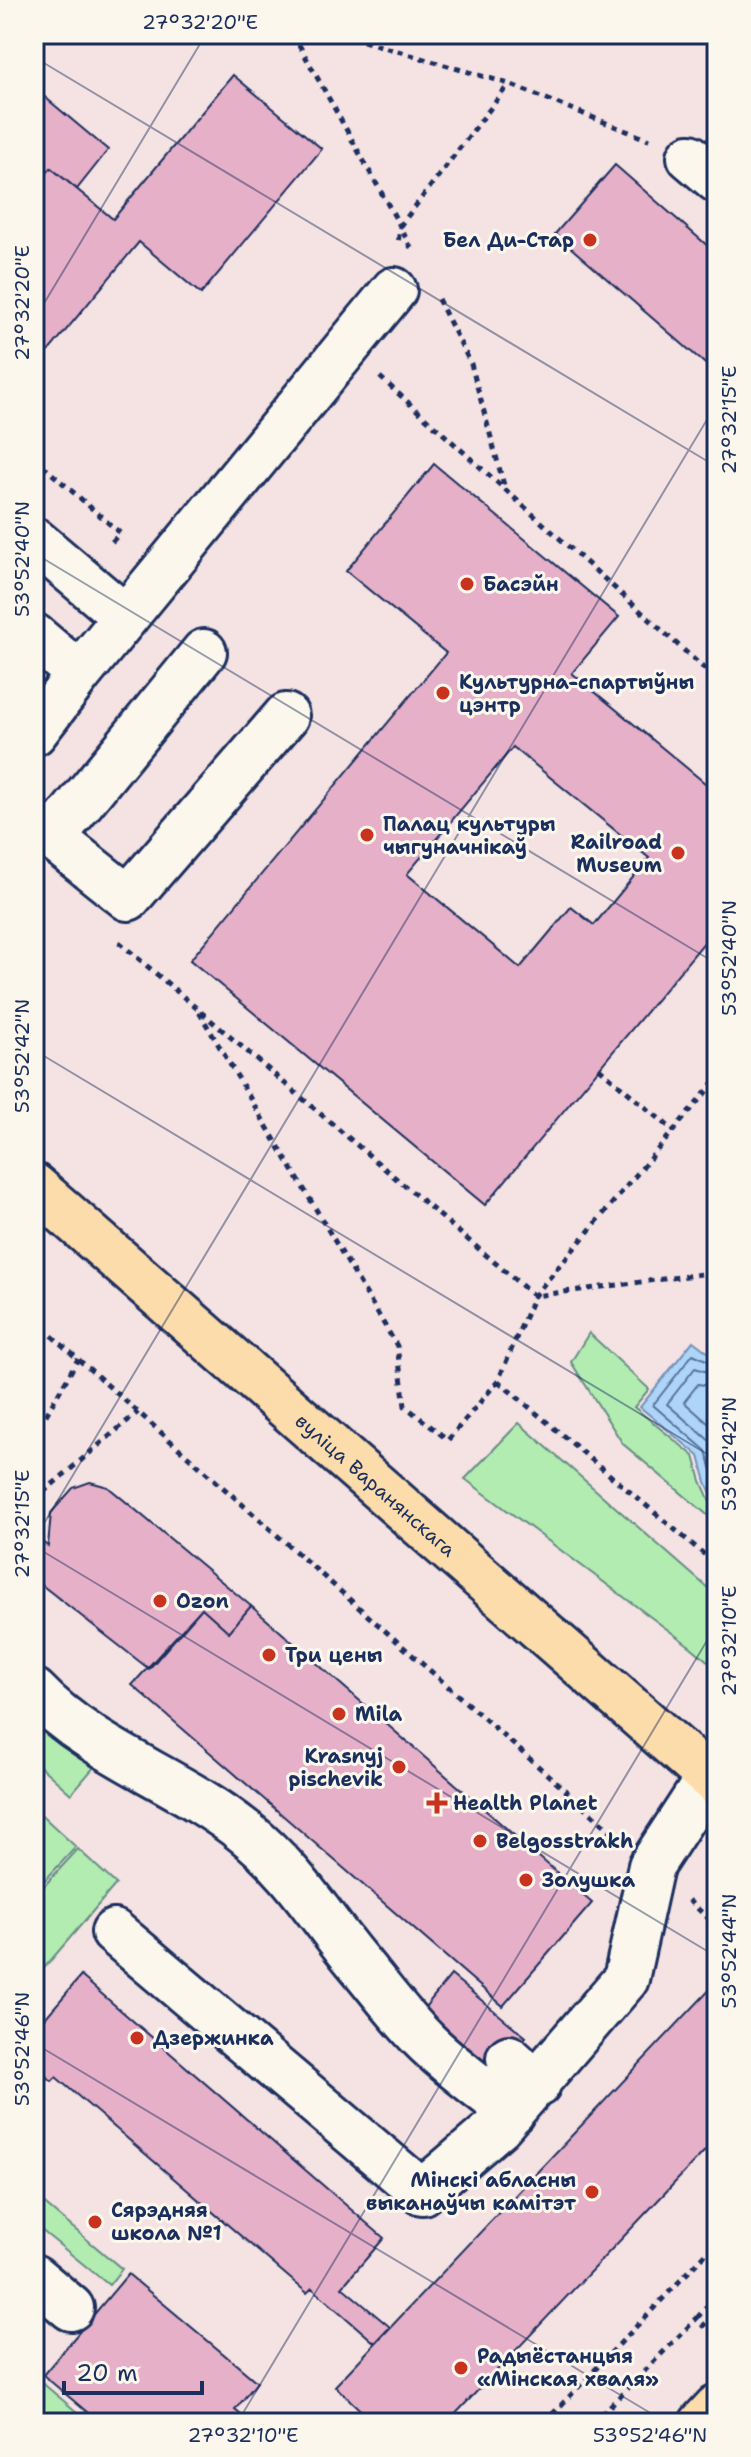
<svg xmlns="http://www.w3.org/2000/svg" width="751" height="2457" viewBox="0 0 751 2457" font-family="'Shantell Sans',sans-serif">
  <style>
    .green { fill: #b2ecb0; stroke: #668e87; stroke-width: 2 }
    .water { fill: #aed4f7; stroke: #7392ba; stroke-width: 2 }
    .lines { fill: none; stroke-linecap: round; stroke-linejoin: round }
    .shore { stroke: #56719b; stroke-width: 2 }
    .building { fill: #e6b0c9; stroke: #1b2f5e; stroke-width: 2; fill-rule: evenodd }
    .minor-casing { stroke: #1b2f5e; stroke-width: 50 }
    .major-casing { stroke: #1b2f5e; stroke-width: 50 }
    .path { stroke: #1b2f5e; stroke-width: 5; stroke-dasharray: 6 6; stroke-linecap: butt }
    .minor { stroke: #fbf7ec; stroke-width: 44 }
    .major { stroke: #fddcac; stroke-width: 44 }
    .ticks { fill: none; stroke: #1b2f5e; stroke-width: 2; stroke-opacity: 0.45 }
    .poi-dot { fill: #c8321e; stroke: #fbf7ec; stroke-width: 3 }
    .labels { text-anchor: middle; stroke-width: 6; stroke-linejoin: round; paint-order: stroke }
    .poi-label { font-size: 20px; font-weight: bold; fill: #1b2f5e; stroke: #fbf7ec; text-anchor: start }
    .street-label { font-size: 20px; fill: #1b2f5e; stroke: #fbf7ec }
    .neatline { fill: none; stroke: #1b2f5e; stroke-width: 3 }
    .ticks-label { font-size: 20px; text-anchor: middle; fill: #1b2f5e }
  </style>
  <rect width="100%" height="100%" fill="#f5e2e2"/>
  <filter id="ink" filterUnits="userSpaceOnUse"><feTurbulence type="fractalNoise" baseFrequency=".0125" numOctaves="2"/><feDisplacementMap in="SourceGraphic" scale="16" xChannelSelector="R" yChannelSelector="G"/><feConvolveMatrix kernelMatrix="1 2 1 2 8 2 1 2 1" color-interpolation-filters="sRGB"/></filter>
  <g filter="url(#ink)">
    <path class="green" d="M 589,1333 L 649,1389 L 634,1407 L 694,1456 L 701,1481 L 717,1517 L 717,1523 L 623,1444 L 571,1362 Z
      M 519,1423 L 717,1596 L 717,1669 L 691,1647 L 465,1479 Z
      M 34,1709 L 101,1759 L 71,1794 L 34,1761 Z
      M 34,1808 L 76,1847 L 34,1892 Z
      M 78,1849 L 116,1884 L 34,1980 L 34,1897 Z
      M 34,2195 L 122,2269 L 109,2285 L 40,2229 L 34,2235 Z
      M 34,2376 L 90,2423 L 34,2423 Z"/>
    <path class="water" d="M 693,1341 L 717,1359 L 717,1507 L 706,1482 L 699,1456 L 640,1407 Z"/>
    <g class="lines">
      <path class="shore" d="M 717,1365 L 693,1354 L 653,1405 L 706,1451 L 717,1487
        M 717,1375 L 695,1368 L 667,1404 L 711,1442 L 717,1451
        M 717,1387 L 698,1384 L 684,1402 L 717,1431"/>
    </g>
    <path class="building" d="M 233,75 L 322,149 L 201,294 L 139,242 L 34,369 L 34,188 L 51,168 L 113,219 Z
      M 34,88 L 108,150 L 77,189 L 51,168 L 34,188 Z
      M 615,165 L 717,254 L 717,374 L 555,234 Z
      M 434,464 L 619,617 L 572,673 L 717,793 L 717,927 L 485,1205 L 190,960 L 446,653 L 346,571 ZM 513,747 L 649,858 L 594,925 L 571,907 L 520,968 L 407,874 Z
      M 90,1482 L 108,1487 L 251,1606 L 229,1632 L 202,1608 L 149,1669 L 34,1579 L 34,1537 L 48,1546 L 51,1513 L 73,1488 Z
      M 251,1606 L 592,1903 L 503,2006 L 132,1685 L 202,1608 L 229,1632 Z
      M 451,1975 L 526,2037 L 495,2074 L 421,2012 Z
      M 81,1976 L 384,2238 L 342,2287 L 390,2327 L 375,2343 L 312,2288 L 307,2293 L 56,2077 L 52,2081 L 34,2066 L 34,2031 Z
      M 717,1982 L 717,2138 L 447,2423 L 374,2423 L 335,2386 Z
      M 128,2274 L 257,2382 L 235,2410 L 251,2423 L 100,2423 L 43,2375 Z"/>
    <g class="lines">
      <defs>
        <path id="minor" d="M 690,157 L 717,180
          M 34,540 L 125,617
          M 34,636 L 79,674
          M 34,733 L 79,674 L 394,290
          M 34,823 L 128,898 L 286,716
          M 52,838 L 204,652
          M 34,1691 C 94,1754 178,1778 245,1832 C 293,1870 318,1914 356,1960 C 379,1987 401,2018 427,2043 C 453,2068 483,2090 512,2112
          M 114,1932 L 422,2192 L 499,2126 L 626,1979 L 651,1866 L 709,1777
          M 509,2058 L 538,2084
          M 34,2277 L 71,2308"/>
        <g id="major">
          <path id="s1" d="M 34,1186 L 717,1784"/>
          <path d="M 702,2423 L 717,2407"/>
        </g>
      </defs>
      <use href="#minor" class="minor-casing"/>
      <use href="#major" class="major-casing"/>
      <path class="path" d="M 293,34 L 400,226 L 398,245
        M 340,34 L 509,84 L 649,140
        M 411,248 L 400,226 L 509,84
        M 438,299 L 471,364 L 505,489
        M 380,377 L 717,680
        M 34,458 L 120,533 L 108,546
        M 119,942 L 534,1296 L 717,1272
        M 199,1012 L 397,1346 L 405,1406 L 448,1440 L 498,1381 L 534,1296 L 717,1079
        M 599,1068 L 674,1131
        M 34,1320 L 618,1837
        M 498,1381 L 717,1565
        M 34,1436 L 78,1359
        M 34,1500 L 138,1412
        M 688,1900 L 717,1926
        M 697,2318 L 717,2295
        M 544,2423 L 717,2242
        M 593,2423 L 697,2318 L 703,2326 L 717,2312"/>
      <use href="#minor" class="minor"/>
      <use href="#major" class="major"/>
    </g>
  </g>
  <path class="ticks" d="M 34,57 L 717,467M 34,320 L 206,34M 34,553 L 717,964M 34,1050 L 717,1460M 34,1540 L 717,403M 34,1546 L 717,1957M 34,2043 L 667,2423M 237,2423 L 717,1624"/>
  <g class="poi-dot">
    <circle cx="590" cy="240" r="8"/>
    <circle cx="467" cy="584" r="8"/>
    <circle cx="443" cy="693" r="8"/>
    <circle cx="367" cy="835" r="8"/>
    <circle cx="678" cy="853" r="8"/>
    <circle cx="160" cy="1601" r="8"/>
    <circle cx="269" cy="1655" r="8"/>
    <circle cx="339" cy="1714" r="8"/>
    <circle cx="399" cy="1767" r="8"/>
    <path d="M433 1791h8v8h8v8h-8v8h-8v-8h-8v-8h8z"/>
    <circle cx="480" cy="1841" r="8"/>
    <circle cx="526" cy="1880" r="8"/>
    <circle cx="137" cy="2038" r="8"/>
    <circle cx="592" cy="2192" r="8"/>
    <circle cx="95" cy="2222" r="8"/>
    <circle cx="461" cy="2368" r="8"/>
  </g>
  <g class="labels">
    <g class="poi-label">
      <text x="574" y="247" text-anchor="end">Бел Ди-Стар</text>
      <text x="483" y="591">Басэйн</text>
      <text x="459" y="689">Культурна-спартыўны<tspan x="459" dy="23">цэнтр</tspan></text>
      <text x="383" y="831">Палац культуры<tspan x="383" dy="23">чыгуначнікаў</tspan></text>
      <text x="662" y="849" text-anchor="end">Railroad<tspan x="662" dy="23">Museum</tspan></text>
      <text x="176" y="1608">Ozon</text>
      <text x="285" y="1662">Три цены</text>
      <text x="355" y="1721">Mila</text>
      <text x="383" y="1763" text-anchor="end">Krasnyj<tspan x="383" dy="23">pischevik</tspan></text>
      <text x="453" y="1810">Health Planet</text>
      <text x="496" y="1848">Belgosstrakh</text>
      <text x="542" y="1887">Золушка</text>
      <text x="153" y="2045">Дзержинка</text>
      <text x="576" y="2187" text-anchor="end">Мінскі абласны<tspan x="576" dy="23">выканаўчы камітэт</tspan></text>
      <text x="111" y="2217">Сярэдняя<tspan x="111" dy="23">школа №1</tspan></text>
      <text x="477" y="2363">Радыёстанцыя<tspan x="477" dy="23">«Мінская хваля»</tspan></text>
    </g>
    <g class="street-label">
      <text dy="7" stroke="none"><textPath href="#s1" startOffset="454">вуліца Варанянскага</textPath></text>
    </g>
  </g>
  <rect width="751" height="2457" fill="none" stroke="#fbf7ec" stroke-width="88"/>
  <path d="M64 2381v12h138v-12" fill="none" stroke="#1b2f5e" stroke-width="4"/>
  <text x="76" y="2381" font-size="24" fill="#1b2f5e" stroke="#fbf7ec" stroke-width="6" paint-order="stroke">20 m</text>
  <rect x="44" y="44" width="663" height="2369" class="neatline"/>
  <g class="ticks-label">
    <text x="200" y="29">27°32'20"E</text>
    <text transform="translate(22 303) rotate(-90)" y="7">27°32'20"E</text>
    <text transform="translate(729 420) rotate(-90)" y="7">27°32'15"E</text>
    <text transform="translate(22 559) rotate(-90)" y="7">53°52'40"N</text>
    <text transform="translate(729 958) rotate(-90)" y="7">53°52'40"N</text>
    <text transform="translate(22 1056) rotate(-90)" y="7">53°52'42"N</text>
    <text transform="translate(729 1454) rotate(-90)" y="7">53°52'42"N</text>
    <text transform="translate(22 1524) rotate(-90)" y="7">27°32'15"E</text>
    <text transform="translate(729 1641) rotate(-90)" y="7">27°32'10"E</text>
    <text transform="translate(729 1951) rotate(-90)" y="7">53°52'44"N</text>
    <text transform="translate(22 2049) rotate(-90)" y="7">53°52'46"N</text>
    <text x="243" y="2442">27°32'10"E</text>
    <text x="650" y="2442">53°52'46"N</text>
  </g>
</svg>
